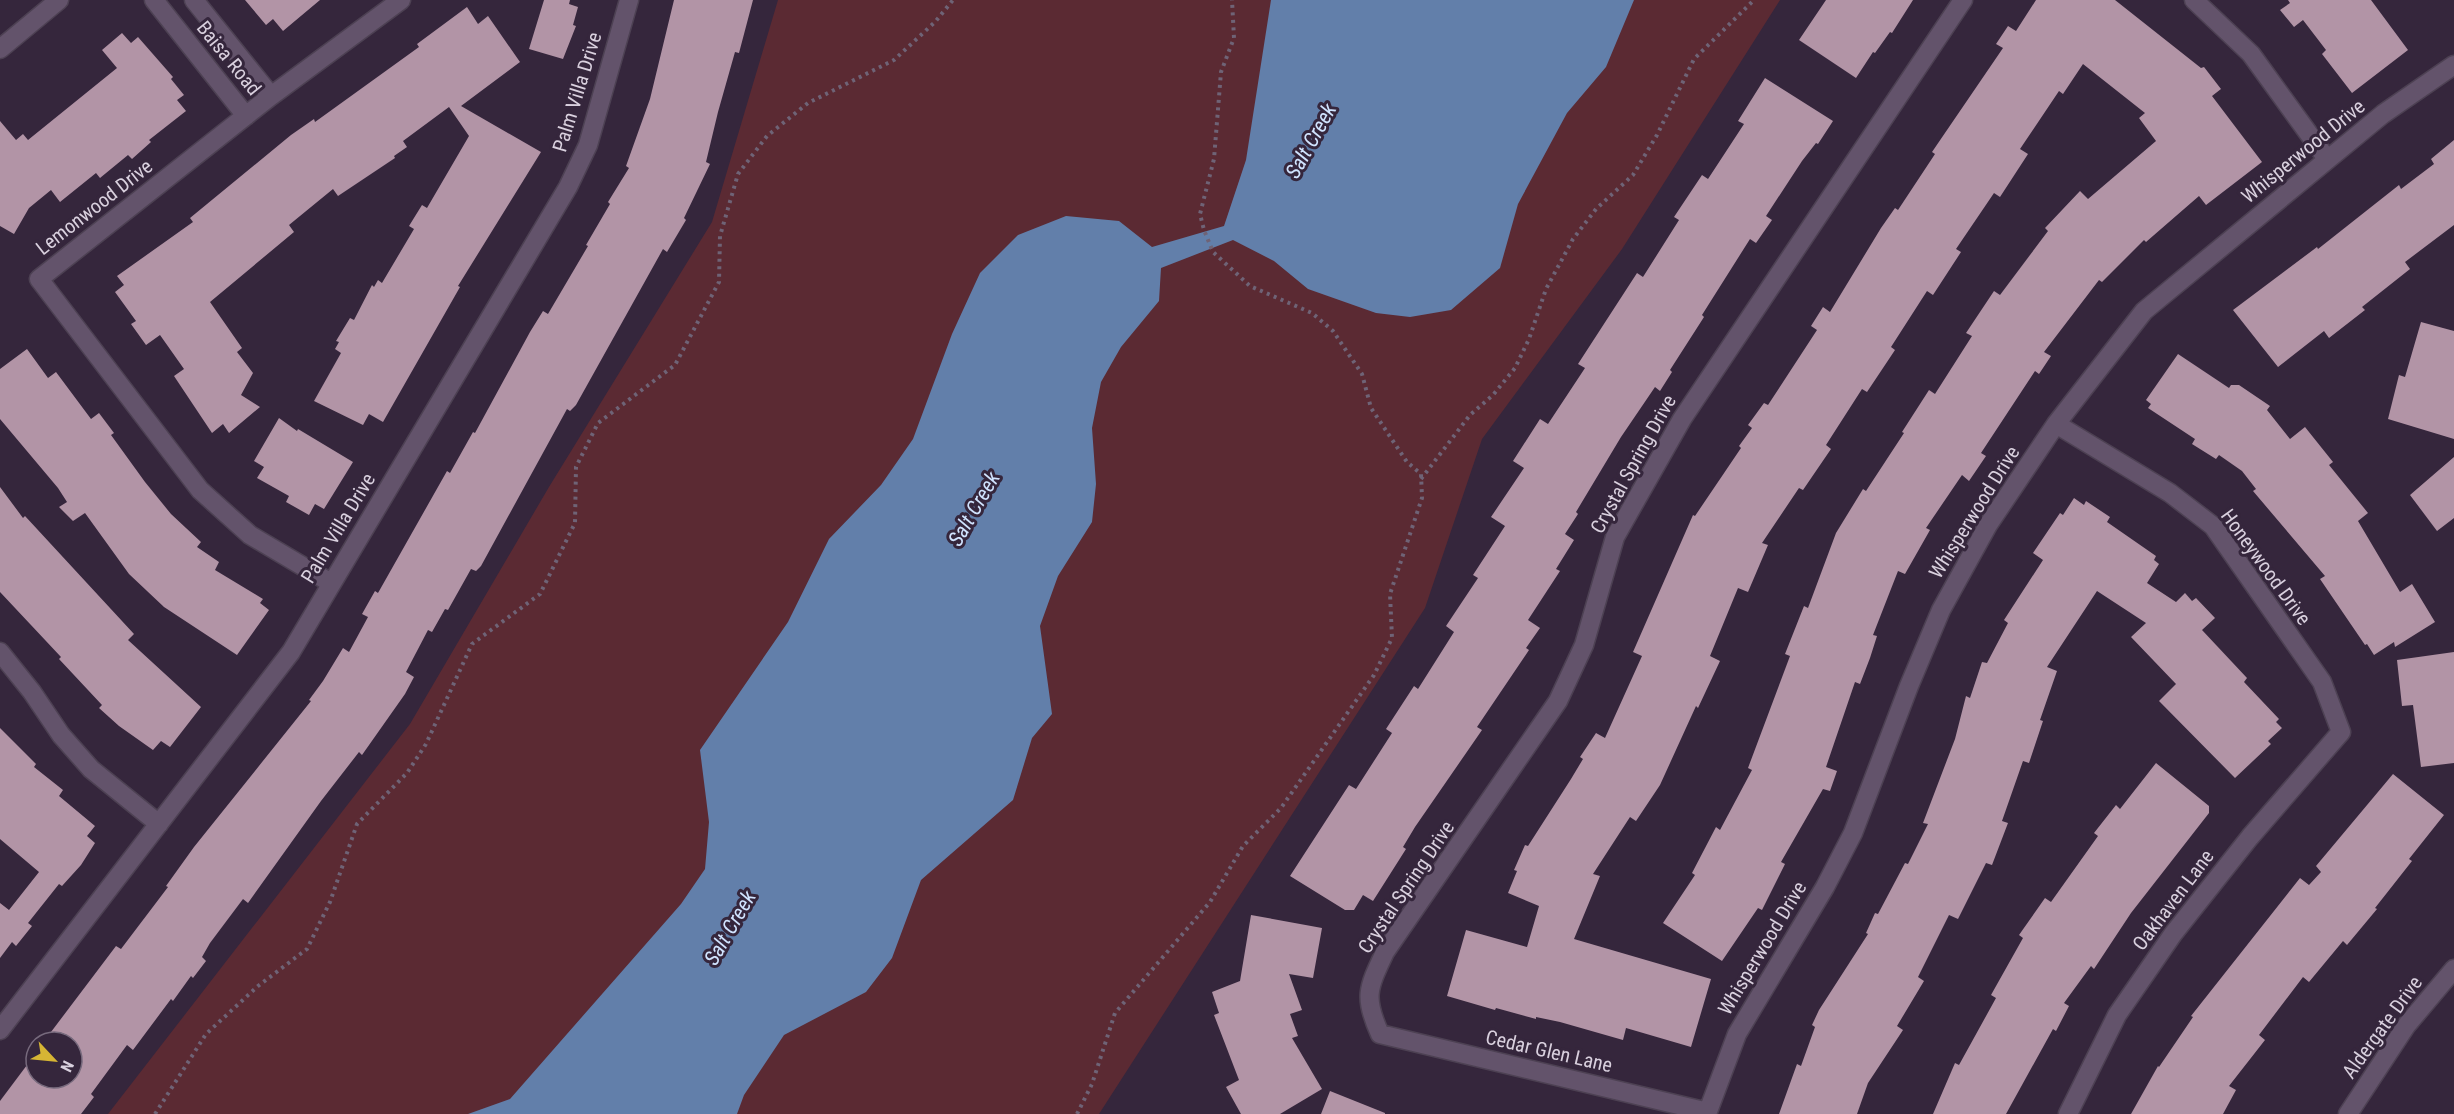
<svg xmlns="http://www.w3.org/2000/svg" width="2454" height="1114" viewBox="0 0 2454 1114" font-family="'Roboto Condensed',sans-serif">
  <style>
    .green { fill: #5b2a33 }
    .water { fill: #627faa }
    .building { fill: #b294a6 }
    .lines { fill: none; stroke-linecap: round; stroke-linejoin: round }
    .street-casing { stroke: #4d4153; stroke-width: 21 }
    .secondary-casing { stroke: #4d4153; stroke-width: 21 }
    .path { stroke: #6f6376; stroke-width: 4; stroke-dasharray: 3 4.5; stroke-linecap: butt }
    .street { stroke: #63536b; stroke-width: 18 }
    .secondary { stroke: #63536b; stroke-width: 18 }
    .labels { text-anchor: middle; stroke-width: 6; stroke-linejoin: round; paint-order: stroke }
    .street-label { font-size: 20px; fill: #d9d0de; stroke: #35263c }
    .water-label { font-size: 21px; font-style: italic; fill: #d1e4ff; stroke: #35263c }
  </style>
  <rect width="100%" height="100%" fill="#35263c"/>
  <path class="green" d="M 778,0 L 1780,0 L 1622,249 L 1482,439 L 1425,608 L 1099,1114 L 108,1114 L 410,724 L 549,487 L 712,222 Z"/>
  <path class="water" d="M 1271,0 L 1634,0 L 1606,67 L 1567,113 L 1518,204 L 1500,268 L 1451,310 L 1410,317 L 1376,313 L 1308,289 L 1274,261 L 1233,240 L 1161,268 L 1159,301 L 1121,347 L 1101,382 L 1092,428 L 1096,484 L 1092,522 L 1058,576 L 1040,626 L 1052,714 L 1032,738 L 1013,800 L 921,880 L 892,958 L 866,992 L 784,1035 L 744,1095 L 737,1114 L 468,1114 L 510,1099 L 681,904 L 705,869 L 709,822 L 700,750 L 788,622 L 829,539 L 881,485 L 913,439 L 952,334 L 980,273 L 1018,235 L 1066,216 L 1119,221 L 1152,247 L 1224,226 L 1246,160 Z"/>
  <path class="building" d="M 245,0 L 320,0 L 283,31 L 273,19 L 266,25 Z
    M 544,0 L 570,0 L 569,4 L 578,7 L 573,25 L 576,26 L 563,59 L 529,49 Z
    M 674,0 L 753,0 L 739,53 L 735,52 L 718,112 L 706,162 L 710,164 L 684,218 L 686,220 L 667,252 L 663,249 L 576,405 L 570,411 L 567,409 L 481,566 L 476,571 L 471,569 L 448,610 L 445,609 L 432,632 L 428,630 L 406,672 L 414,677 L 405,694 L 362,755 L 359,752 L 321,801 L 248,903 L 243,899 L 210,943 L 202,957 L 206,961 L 193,978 L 191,976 L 173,1001 L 171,999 L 133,1050 L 127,1045 L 91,1094 L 94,1097 L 81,1114 L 0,1114 L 0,1101 L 36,1053 L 36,1078 L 72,1078 L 72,1042 L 45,1042 L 51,1032 L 116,946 L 121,949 L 168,887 L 166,886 L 194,847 L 311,701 L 309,700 L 323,681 L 343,648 L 349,652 L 368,617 L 362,614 L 375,591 L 378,593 L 447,471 L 450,473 L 473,432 L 475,433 L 530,332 L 543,311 L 548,314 L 588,246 L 586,245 L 610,204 L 608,202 L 629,168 L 626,166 L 650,99 Z
    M 1826,0 L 1913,0 L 1892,33 L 1890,32 L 1875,53 L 1873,52 L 1856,78 L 1799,40 Z
    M 2036,0 L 2115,0 L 2201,68 L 2204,67 L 2221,89 L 2212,96 L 2262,162 L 2206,205 L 2199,196 L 2146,242 L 2144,240 L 2102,282 L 2099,280 L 2044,352 L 2051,356 L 2039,374 L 2035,371 L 1981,453 L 1986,456 L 1969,481 L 1962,475 L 1926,528 L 1930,530 L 1905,574 L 1898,571 L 1873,635 L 1877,636 L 1870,658 L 1860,684 L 1855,682 L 1826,767 L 1837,771 L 1830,791 L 1823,789 L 1781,862 L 1785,864 L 1762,910 L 1758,908 L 1722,961 L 1663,923 L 1695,875 L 1692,873 L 1716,827 L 1720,830 L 1752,770 L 1748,768 L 1790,656 L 1785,654 L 1804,606 L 1808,608 L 1836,533 L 1863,489 L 1866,491 L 1904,433 L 1902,432 L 1929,390 L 1935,394 L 1972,336 L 1966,333 L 1994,291 L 2000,295 L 2048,231 L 2045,228 L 2080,191 L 2088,199 L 2156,141 L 2139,118 L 2145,113 L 2083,64 L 2063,94 L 2059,91 L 2020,149 L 2028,154 L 2000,197 L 1994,193 L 1956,249 L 1961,252 L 1933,295 L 1927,291 L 1891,347 L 1895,350 L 1867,392 L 1862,389 L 1826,445 L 1831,449 L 1803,490 L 1799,488 L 1762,543 L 1768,545 L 1748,592 L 1738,588 L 1710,656 L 1720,661 L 1698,708 L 1696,706 L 1660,785 L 1636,821 L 1630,817 L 1593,874 L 1600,876 L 1574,939 L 1711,979 L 1691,1047 L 1626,1028 L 1623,1040 L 1560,1022 L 1536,1017 L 1536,1019 L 1496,1008 L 1495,1010 L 1447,996 L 1466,930 L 1527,947 L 1539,906 L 1508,893 L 1517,871 L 1514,870 L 1525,845 L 1528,846 L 1571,779 L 1583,759 L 1580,757 L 1596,733 L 1605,738 L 1642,656 L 1633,652 L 1693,515 L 1695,516 L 1741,448 L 1739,446 L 1752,428 L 1748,425 L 1764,403 L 1768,405 L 1817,330 L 1811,326 L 1823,307 L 1830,312 L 1881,228 L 1895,208 L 1898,210 L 1935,154 L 1932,152 L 2003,48 L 1996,44 L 2008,26 L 2016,31 Z
    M 2288,0 L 2371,0 L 2408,50 L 2352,93 L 2322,54 L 2326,50 L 2303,20 L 2294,27 L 2280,10 L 2290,3 Z
    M 467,7 L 478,24 L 488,16 L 520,62 L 461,106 L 541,152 L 458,286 L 460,287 L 383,422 L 369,414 L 363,425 L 314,401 L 341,353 L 335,349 L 339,342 L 336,341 L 350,318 L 354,320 L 372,285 L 374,287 L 378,280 L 382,283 L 414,229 L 409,226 L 422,205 L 427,208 L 469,136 L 449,107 L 403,141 L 407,147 L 394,156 L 395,158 L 338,196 L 333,189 L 289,225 L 294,232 L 210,302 L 242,348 L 237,352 L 253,373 L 241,395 L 260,407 L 229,433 L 223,424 L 212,433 L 174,376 L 184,369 L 160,335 L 146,345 L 131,324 L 136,321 L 115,292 L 124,285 L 117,276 L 193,222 L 190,218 L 291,135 L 314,119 L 315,122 L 419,47 L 417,44 Z
    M 122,33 L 131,43 L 138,37 L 173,77 L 171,79 L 184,95 L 177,100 L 186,111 L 149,140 L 151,142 L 132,159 L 128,155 L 100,178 L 96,173 L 60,202 L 51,190 L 29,208 L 14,234 L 0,226 L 0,121 L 16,140 L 23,134 L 28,140 L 117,68 L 102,50 Z
    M 1765,78 L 1833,121 L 1818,144 L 1816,143 L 1802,161 L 1766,216 L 1772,220 L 1756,243 L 1750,239 L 1702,315 L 1704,317 L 1670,370 L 1672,372 L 1660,391 L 1655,387 L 1621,437 L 1576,512 L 1578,514 L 1565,534 L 1574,540 L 1556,569 L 1560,571 L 1528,620 L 1540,628 L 1526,648 L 1529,650 L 1477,727 L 1482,730 L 1415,827 L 1403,847 L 1406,849 L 1373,901 L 1363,895 L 1354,910 L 1345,910 L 1290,876 L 1349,785 L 1356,789 L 1392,733 L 1386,729 L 1414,686 L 1418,689 L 1454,632 L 1446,626 L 1478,578 L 1473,575 L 1505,526 L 1491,517 L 1524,468 L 1513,461 L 1540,419 L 1548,424 L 1585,368 L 1578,364 L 1637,273 L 1643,277 L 1679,220 L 1674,217 L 1702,175 L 1708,179 L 1744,124 L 1738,121 Z
    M 2454,140 L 2454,225 L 2405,262 L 2410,269 L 2362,307 L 2365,310 L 2329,338 L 2324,331 L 2278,367 L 2233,310 L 2317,247 L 2318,249 L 2399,185 L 2401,189 L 2434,164 L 2431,159 Z
    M 2421,322 L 2454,331 L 2454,439 L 2388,419 L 2399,375 L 2405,377 Z
    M 27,349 L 48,378 L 56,372 L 91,419 L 99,413 L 114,433 L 111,435 L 145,482 L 171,514 L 201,542 L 197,547 L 219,562 L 215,570 L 263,599 L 260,603 L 269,610 L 237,655 L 164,607 L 129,574 L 85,513 L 73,521 L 59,507 L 67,502 L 58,488 L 0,419 L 0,369 Z
    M 2178,354 L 2229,388 L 2231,385 L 2239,385 L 2270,406 L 2267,410 L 2290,439 L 2305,427 L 2333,462 L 2329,465 L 2368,513 L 2358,521 L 2400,592 L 2412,584 L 2435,622 L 2395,647 L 2394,642 L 2374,655 L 2367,644 L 2365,645 L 2320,579 L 2325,576 L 2253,491 L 2256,489 L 2242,471 L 2219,455 L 2216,459 L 2192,444 L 2195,439 L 2148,408 L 2151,404 L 2146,400 Z
    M 279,418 L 297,431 L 298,429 L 353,462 L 324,509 L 315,504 L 309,515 L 286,502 L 289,496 L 257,478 L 264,467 L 254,461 Z
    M 2454,457 L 2454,518 L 2437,531 L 2410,495 Z
    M 0,487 L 23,518 L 25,516 L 134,634 L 128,640 L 201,707 L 170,747 L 161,741 L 153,750 L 119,726 L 99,708 L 102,705 L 59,659 L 61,657 L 0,592 Z
    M 2074,498 L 2084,505 L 2086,501 L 2110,517 L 2107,522 L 2156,556 L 2154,560 L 2159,564 L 2147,583 L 2176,602 L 2185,593 L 2192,601 L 2196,598 L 2215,618 L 2202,630 L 2247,678 L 2244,682 L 2279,719 L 2276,722 L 2282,728 L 2268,741 L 2271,744 L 2235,778 L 2159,701 L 2176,684 L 2131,637 L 2146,623 L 2097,591 L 2047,667 L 2057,671 L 2040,720 L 2043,721 L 2029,763 L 2023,761 L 2002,821 L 2008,823 L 1992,865 L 1986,863 L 1958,919 L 1949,915 L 1918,977 L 1924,981 L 1897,1026 L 1903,1030 L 1868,1083 L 1857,1114 L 1779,1114 L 1797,1064 L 1801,1066 L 1815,1027 L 1812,1025 L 1819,1010 L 1868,934 L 1866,933 L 1875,913 L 1878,914 L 1905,863 L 1908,864 L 1928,824 L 1923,823 L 1955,739 L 1966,696 L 1970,698 L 1982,662 L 1987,663 L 2008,623 L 2004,620 L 2043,560 L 2033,553 L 2060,513 L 2063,515 Z
    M 2454,652 L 2454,763 L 2421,767 L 2413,705 L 2402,706 L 2397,660 Z
    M 0,728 L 36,764 L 34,767 L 63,790 L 59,796 L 95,826 L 87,836 L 95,843 L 81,865 L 62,886 L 59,884 L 28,923 L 32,926 L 16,946 L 12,942 L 0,958 L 0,903 L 9,910 L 39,872 L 0,839 Z
    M 2156,763 L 2209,806 L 2209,813 L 2131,913 L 2094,969 L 2091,966 L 2064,1003 L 2069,1006 L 2056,1031 L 2053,1029 L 2006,1114 L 1933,1114 L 1955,1063 L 1959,1065 L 1996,998 L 1991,995 L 2023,938 L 2019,935 L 2045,898 L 2051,902 L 2098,836 L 2094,833 L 2116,805 L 2120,809 Z
    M 2393,774 L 2444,815 L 2409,859 L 2412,861 L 2375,908 L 2377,909 L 2347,945 L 2343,941 L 2309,982 L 2303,977 L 2259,1035 L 2265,1040 L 2229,1086 L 2236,1090 L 2223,1114 L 2131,1114 L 2158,1066 L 2159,1067 L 2193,1017 L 2191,1016 L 2300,878 L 2309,885 L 2321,872 L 2316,866 Z
    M 1251,915 L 1322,928 L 1313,978 L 1289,974 L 1302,1010 L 1290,1014 L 1298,1036 L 1292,1038 L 1322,1089 L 1280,1114 L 1241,1114 L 1226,1087 L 1239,1080 L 1214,1015 L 1219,1013 L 1212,992 L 1240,981 Z
    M 1330,1091 L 1385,1113 L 1385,1114 L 1321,1114 Z"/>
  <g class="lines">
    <defs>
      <path id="street" d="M 154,0 L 246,116
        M 194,0 L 271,96
        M 2194,0 L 2251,54 L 2327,159
        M 2056,424 L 2170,493 L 2213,526 L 2322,682 L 2341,732 L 2250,837 L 2173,934 L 2117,1015 L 2068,1114
        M 331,583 L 250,535 L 200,490 L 39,279 L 271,96 L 401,0
        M 0,652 L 32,692 L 61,735 L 91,769 L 159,824
        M 0,1030 L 291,652 L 568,187 L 588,145 L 629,0
        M 1708,1112 L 1380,1034 C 1363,997 1368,988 1385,952 L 1558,701 L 1584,645 L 1615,537 L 1682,419 L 1963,0
        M 1707,1114 L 1737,1034 L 1825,887 L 1853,833 L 1909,686 L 1941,610 L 1988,525 L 2056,424 L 2144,311 L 2383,114 L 2454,65"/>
      <path id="secondary" d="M 0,49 L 59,0
        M 2348,1114 L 2406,1026 L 2454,969"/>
    </defs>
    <use href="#street" class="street-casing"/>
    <use href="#secondary" class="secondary-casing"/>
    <path class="path" d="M 1421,479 L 1470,415 L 1493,395 L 1515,368 L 1529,339 L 1546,289 L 1573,239 L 1596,209 L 1633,175 L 1657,135 L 1694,59 L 1754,0
      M 155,1114 L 206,1034 L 258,986 L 307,949 L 330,902 L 357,824 L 407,773 L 426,744 L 472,644 L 540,594 L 575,523 L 576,467 L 598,423 L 675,365 L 719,282 L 720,236 L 738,174 L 767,136 L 808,103 L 894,60 L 935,22 L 953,0
      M 1077,1114 L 1092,1084 L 1115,1013 L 1210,902 L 1243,846 L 1281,808 L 1374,675 L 1392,638 L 1390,594 L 1422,498 L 1421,474 L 1407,462 L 1371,408 L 1362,374 L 1333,331 L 1312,313 L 1250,286 L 1213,252 L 1204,230 L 1200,214 L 1214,159 L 1221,72 L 1234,38 L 1232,0"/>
    <use href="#street" class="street"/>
    <use href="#secondary" class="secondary"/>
  </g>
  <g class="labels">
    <g class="street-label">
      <text transform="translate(229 58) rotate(51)" y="7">Baisa Road</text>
      <text transform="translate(577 92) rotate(-73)" y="7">Palm Villa Drive</text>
      <text transform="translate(2303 151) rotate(-39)" y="7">Whisperwood Drive</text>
      <text transform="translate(94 207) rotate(-38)" y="7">Lemonwood Drive</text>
      <text transform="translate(1633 464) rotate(-61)" y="7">Crystal Spring Drive</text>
      <text transform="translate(1974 512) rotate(-58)" y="7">Whisperwood Drive</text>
      <text transform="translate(338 528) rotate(-59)" y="7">Palm Villa Drive</text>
      <text transform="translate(2266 567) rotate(54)" y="7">Honeywood Drive</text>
      <text transform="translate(1406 887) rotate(-56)" y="7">Crystal Spring Drive</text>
      <text transform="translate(2173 900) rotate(-53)" y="7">Oakhaven Lane</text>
      <text transform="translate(1762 948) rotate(-59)" y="7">Whisperwood Drive</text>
      <text transform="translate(2382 1027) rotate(-54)" y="7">Aldergate Drive</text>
      <text transform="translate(1549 1051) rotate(13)" y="7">Cedar Glen Lane</text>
    </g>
    <g class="water-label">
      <text transform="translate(1311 141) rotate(-61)" y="7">Salt Creek</text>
      <text transform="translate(974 509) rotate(-60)" y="7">Salt Creek</text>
      <text transform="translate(730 928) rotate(-60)" y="7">Salt Creek</text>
    </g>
  </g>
  <g transform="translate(54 1060) rotate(116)"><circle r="28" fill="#35263c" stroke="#776a7d" stroke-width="1.5"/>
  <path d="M0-4.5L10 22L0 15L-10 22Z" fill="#d6b534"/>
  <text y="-9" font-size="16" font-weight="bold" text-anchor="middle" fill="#d9d0de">N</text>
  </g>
</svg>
